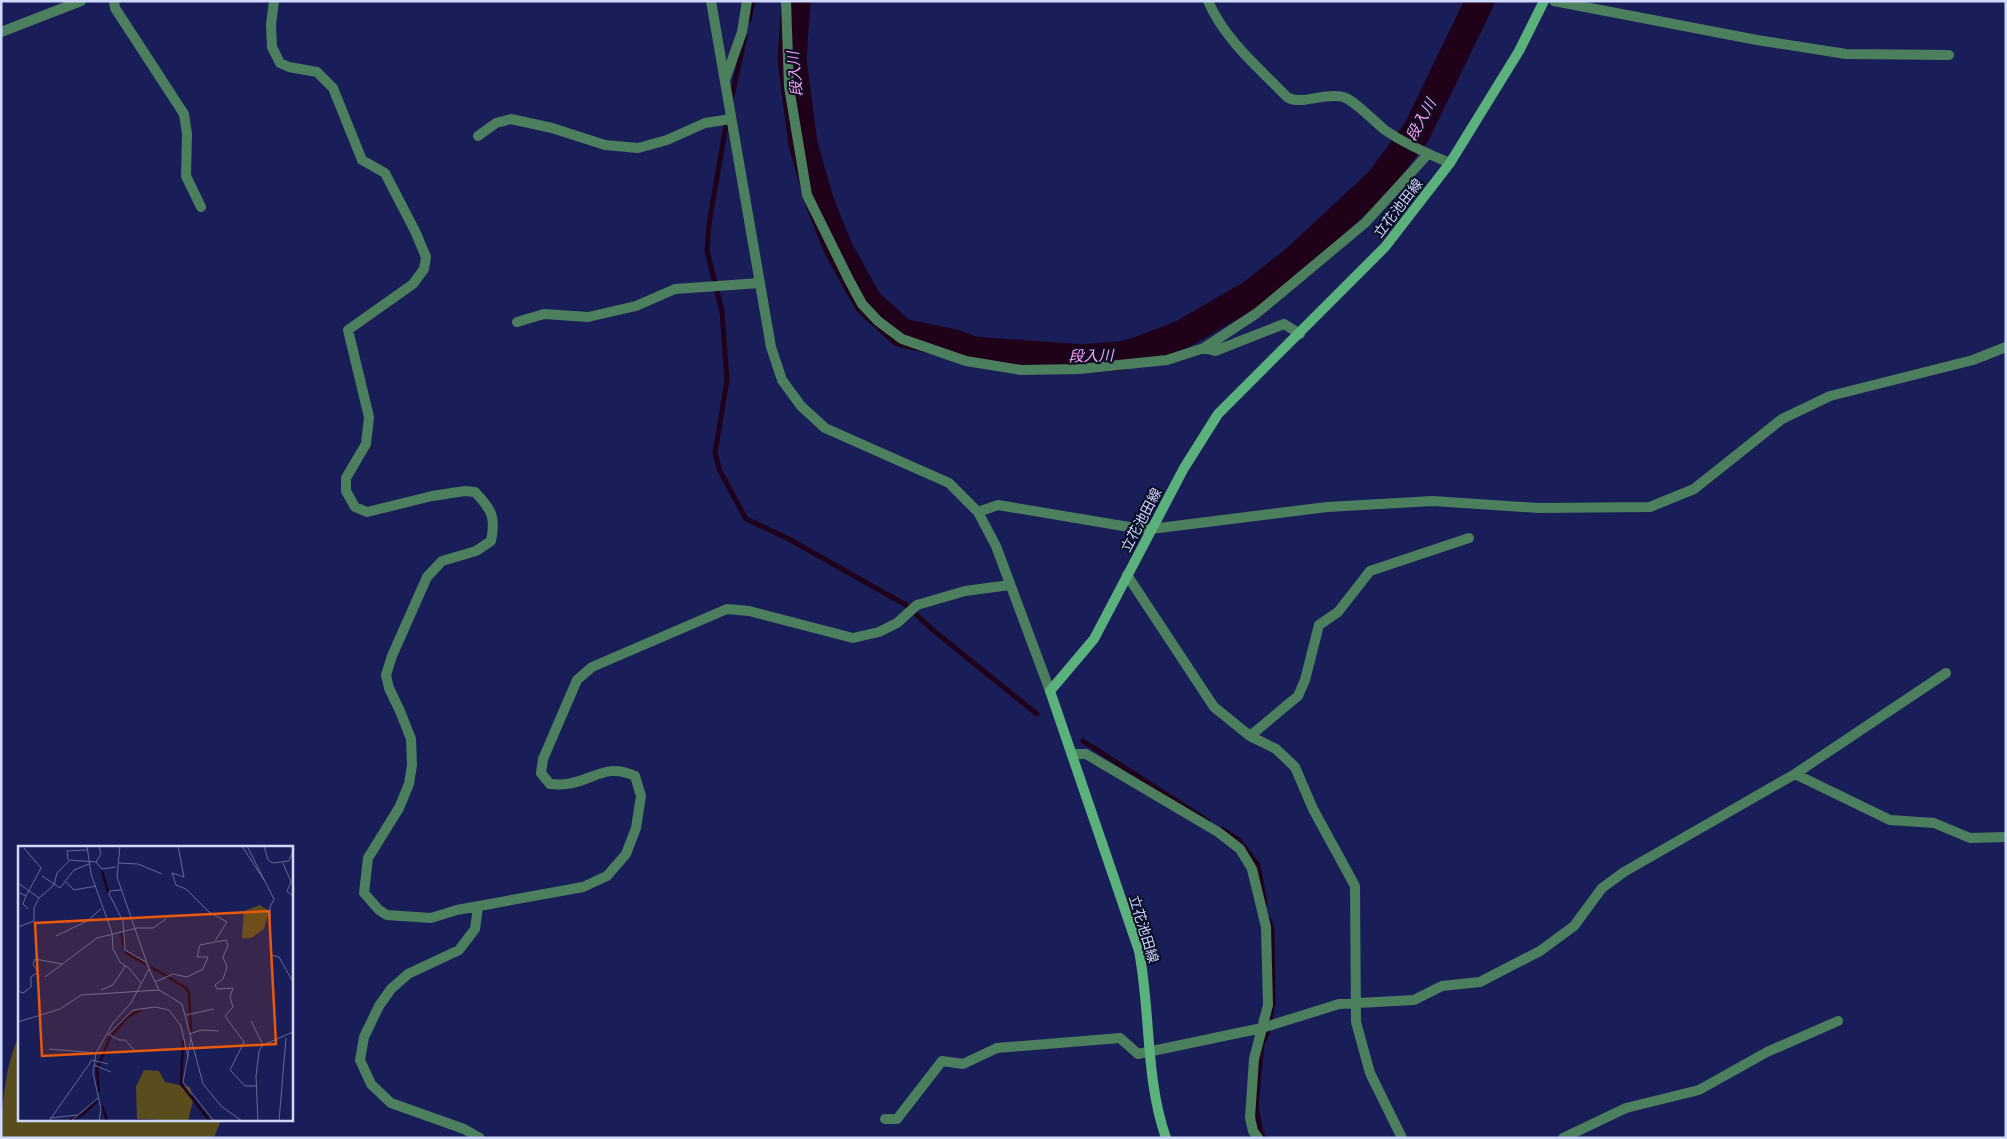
<svg xmlns="http://www.w3.org/2000/svg" width="2007" height="1139" viewBox="0 0 2007 1139" font-family="Mulish,'Noto Sans JP',sans-serif">
  <style>
    .forest { fill: #594d1e }
    .lines { fill: none; stroke-linecap: round; stroke-linejoin: round }
    .stream { stroke: #1f021a; stroke-width: 5 }
    .river { stroke: #1f021a; stroke-width: 29 }
    .minor { stroke: #4b7f5d; stroke-width: 10 }
    .tertiary { stroke: #4b7f5d; stroke-width: 10 }
    .secondary { stroke: #5bb17b; stroke-width: 10 }
    .labels { text-anchor: middle; stroke-width: 4; stroke-linejoin: round; paint-order: stroke }
    .street-label { font-size: 14px; fill: #d0d9fe; stroke: #0a0d26 }
    .water-label { font-size: 15px; font-style: italic; fill: #fca0e9; stroke: #0a0d26 }
    .inset-river { fill: none; stroke: #1f021a; stroke-width: 2.5 }
    .inset-road { fill: none; stroke: #63699a; stroke-width: 1 }
    .view { fill: #e8590c; fill-opacity: 0.15; stroke: #e8590c; stroke-width: 2.5 }
    .inset-edge { fill: none; stroke: #d0d9fe; stroke-width: 2.5 }
  </style>
  <rect width="100%" height="100%" fill="#1a1e58"/>
  <path class="forest" d="M 19,1037 L 19,1120 L 221,1120 L 214,1138 L 1,1138 C 1,1111 6,1060 19,1037 Z"/>
  <g class="lines">
    <path class="stream" d="M 749,20 L 753,1
      M 731,101 L 745,36
      M 727,119 L 709,224 L 707,251 L 722,311 L 727,380 L 715,453 L 720,471 L 746,519 L 787,538 L 906,605 L 934,631 L 1037,714
      M 1083,741 L 1208,821
      M 1222,829 L 1239,840 L 1258,865 L 1265,904
      M 1264,1138 L 1261,1133 L 1256,1105 L 1262,1044 L 1268,1032 L 1273,1003 L 1272,929 L 1269,920"/>
    <path class="river" d="M 796,1 L 792,60 L 803,144 L 820,203 L 838,248 L 868,302 L 902,333 L 955,344 L 974,351 L 1083,359 L 1120,356 L 1139,351 L 1183,334 L 1252,294 L 1294,261 L 1380,181 L 1417,131 L 1480,1"/>
    <path class="minor" d="M 114,1 L 115,8 L 184,114 L 187,134 L 186,176 L 201,207
      M 274,1 L 271,24 L 272,47 L 280,63 L 289,67 L 317,72 L 333,88 L 362,160 L 385,173 L 415,231 L 426,257 L 424,269 L 413,284 L 348,330 L 369,417 L 366,444 L 346,478 L 346,491 L 355,507 L 367,512 L 432,496 L 465,491 L 475,492 C 492,510 496,517 491,541 L 476,551 L 442,561 L 427,577 L 392,656 L 386,675 L 389,688 L 400,711 L 411,739 L 412,765 L 409,784 L 399,808 L 368,858 L 364,893 L 379,910 L 387,915 L 431,918 L 457,910 L 583,887 L 607,876 L 626,854 L 636,828 L 641,796 L 635,776 C 606,762 593,781 566,784 C 561,785 555,784 550,784 L 541,773 L 543,759 L 577,680 L 592,667 L 727,609 L 749,611 L 853,638 L 879,632 L 897,623 L 917,605 L 965,591 L 1010,585
      M 786,1 L 789,87 L 807,195 L 849,280 L 862,304 L 878,321 L 902,339 L 966,361 L 1021,370 L 1080,369 L 1167,360 L 1204,348 L 1257,313 L 1365,223 L 1428,154
      M 1208,1 C 1225,40 1258,67 1287,97 C 1301,106 1324,92 1343,97 C 1353,99 1376,123 1385,130 C 1405,144 1428,154 1450,163
      M 1554,1 L 1757,40 L 1846,54 L 1949,55
      M 1,32 L 81,1
      M 725,80 L 742,32 L 747,1
      M 478,136 L 496,123 L 511,119 L 552,128 L 605,145 L 638,148 L 667,140 L 705,123 L 731,119
      M 517,322 L 544,314 L 588,317 L 636,306 L 675,289 L 760,283
      M 1204,348 L 1215,351 L 1284,324 L 1300,334
      M 978,512 L 998,505 L 1129,527 L 1151,529 L 1327,507 L 1433,501 L 1539,508 L 1650,507 L 1694,489 L 1782,419 L 1830,396 L 1973,360 L 2006,347
      M 1127,575 L 1214,707 L 1250,736 L 1276,749 L 1295,767 L 1313,809 L 1355,886 L 1356,1022 L 1370,1073 L 1402,1138
      M 1250,736 L 1298,696 L 1305,680 L 1319,625 L 1338,612 L 1370,571 L 1469,538
      M 1072,754 L 1086,754 L 1218,832 L 1240,849 L 1252,869 L 1266,927 L 1268,1005 L 1254,1059 L 1250,1118 L 1253,1131 L 1258,1138
      M 1795,774 L 1890,820 L 1934,823 L 1970,838 L 2006,837
      M 478,907 L 475,929 L 459,950 L 408,974 L 391,989 L 379,1006 L 364,1037 L 360,1060 L 371,1084 L 391,1103 L 464,1129 L 480,1138
      M 885,1119 L 897,1119 L 942,1061 L 963,1064 L 997,1048 L 1120,1038 L 1138,1054 L 1262,1028 L 1339,1004 L 1414,1000 L 1442,986 L 1480,982 L 1540,951 L 1574,926 L 1602,888 L 1624,872 L 1795,774 L 1946,673
      M 1563,1138 L 1626,1108 L 1699,1090 L 1767,1052 L 1838,1021"/>
    <path class="tertiary" d="M 711,1 L 771,347 L 782,380 L 801,406 L 825,428 L 949,483 L 978,512 L 996,546 L 1050,691"/>
    <path class="secondary" d="M 1166,1138 C 1145,1078 1151,1013 1139,951 L 1050,691 L 1094,639 L 1184,468 L 1218,414 L 1385,247 L 1450,163 L 1519,51 L 1544,1"/>
  </g>
  <g class="labels">
    <g class="street-label">
      <text transform="translate(1398 208) rotate(-52)" y="5">立花池田線</text>
      <text transform="translate(1141 520) rotate(-62)" y="5">立花池田線</text>
      <text transform="translate(1144 929) rotate(73)" y="5">立花池田線</text>
    </g>
    <g class="water-label">
      <text transform="translate(795 74) rotate(-95)" y="5">段入川</text>
      <text transform="translate(1421 120) rotate(-61)" y="5">段入川</text>
      <text transform="translate(1091 356) rotate(-1)" y="5">段入川</text>
    </g>
  </g>
  <g transform="translate(18 846)">
    <rect width="275" height="275" fill="#1a1e58"/>
    <path d="M 242,59 L 251,65 L 246,83 L 233,92 L 224,92 L 226,65 ZM 126,224 L 141,225 L 147,236 L 172,241 L 175,255 L 170,275 L 119,273 L 118,241 Z" fill="#594d1e"/>
    <path class="inset-river" d="M 84,25 L 90,46M 104,87 L 106,102M 107,106 L 127,118M 133,121 L 168,142 L 171,147 L 173,186M 165,194 L 163,238 L 192,275M 81,246 L 79,223 L 92,191 L 110,171 L 123,164M 84,260 L 89,275M 51,275 L 64,269 L 79,255"/>
    <path class="inset-road" d="M 69,0 L 73,28 L 94,87 L 95,103 L 102,116 L 112,123 L 123,137M 160,0 L 166,31 L 154,27 L 158,39 L 168,43 L 191,66 L 209,76 L 197,95M 224,0 L 246,34M 229,0 L 256,53 L 252,61 L 253,109 L 261,111 L 275,136M 246,0 L 250,14 L 255,17 L 271,15 L 275,5M 50,14 L 49,5 L 69,4M 78,16 L 83,8 L 81,0M 101,17 L 120,18 L 144,28M 265,17 L 273,36 L 269,45 L 275,50M 24,30 L 42,42 L 56,24 L 71,18M 48,36 L 56,44 L 78,40M 0,37 L 21,52M 103,44 L 92,45 L 91,48 L 105,75 L 107,104 L 128,116M 0,46 L 8,50 L 23,22 L 6,2M 8,50 L 5,58 L 10,63M 0,81 L 16,75 L 16,62 L 21,52 L 36,39 L 39,27 L 52,14 L 78,16 L 84,23 L 98,21M 38,90 L 69,75 L 83,63M 131,123 L 141,144 L 164,158 L 185,238 L 203,260 L 224,275M 27,131 L 79,92 L 119,82 L 135,82 L 148,73M 137,136 L 155,128 L 169,131 L 185,123 L 190,111 L 179,111 L 182,99 L 208,94 L 210,100 L 205,111 L 209,121 L 205,133 L 197,139 L 199,143 L 215,142 L 212,151 L 215,161 L 207,170 L 226,196 L 212,224 L 227,240 L 238,240M 83,144 L 95,139 L 108,119M 0,145 L 5,147 L 13,141 L 13,131 L 20,126 L 15,118 L 17,113 L 44,118M 168,169 L 196,163M 233,175 L 245,199M 0,176 L 42,163 L 63,149 L 141,144M 90,188 L 101,194 L 107,194 L 118,206M 91,188 L 115,164 L 137,161 L 151,164 L 163,180 L 170,211M 172,188 L 183,184 L 201,185M 173,193 L 165,236 L 196,275M 31,203 L 78,207M 76,219 L 93,226M 32,272 L 59,269M 31,275 L 74,214 L 90,218M 53,275 L 80,252M 81,275 L 83,263 L 75,227 L 78,207 L 95,177 L 113,157 L 131,123 L 99,31 L 102,0M 240,275 L 238,231 L 241,205 L 245,199 L 275,186M 261,275 L 268,192"/>
    <path class="view" d="M 251,65 L 258,198 L 24,210 L 17,77 Z"/>
    <rect width="275" height="275" class="inset-edge"/>
  </g>
  <rect width="2007" height="1139" fill="none" stroke="#d0d9fe" stroke-width="5"/>
</svg>
